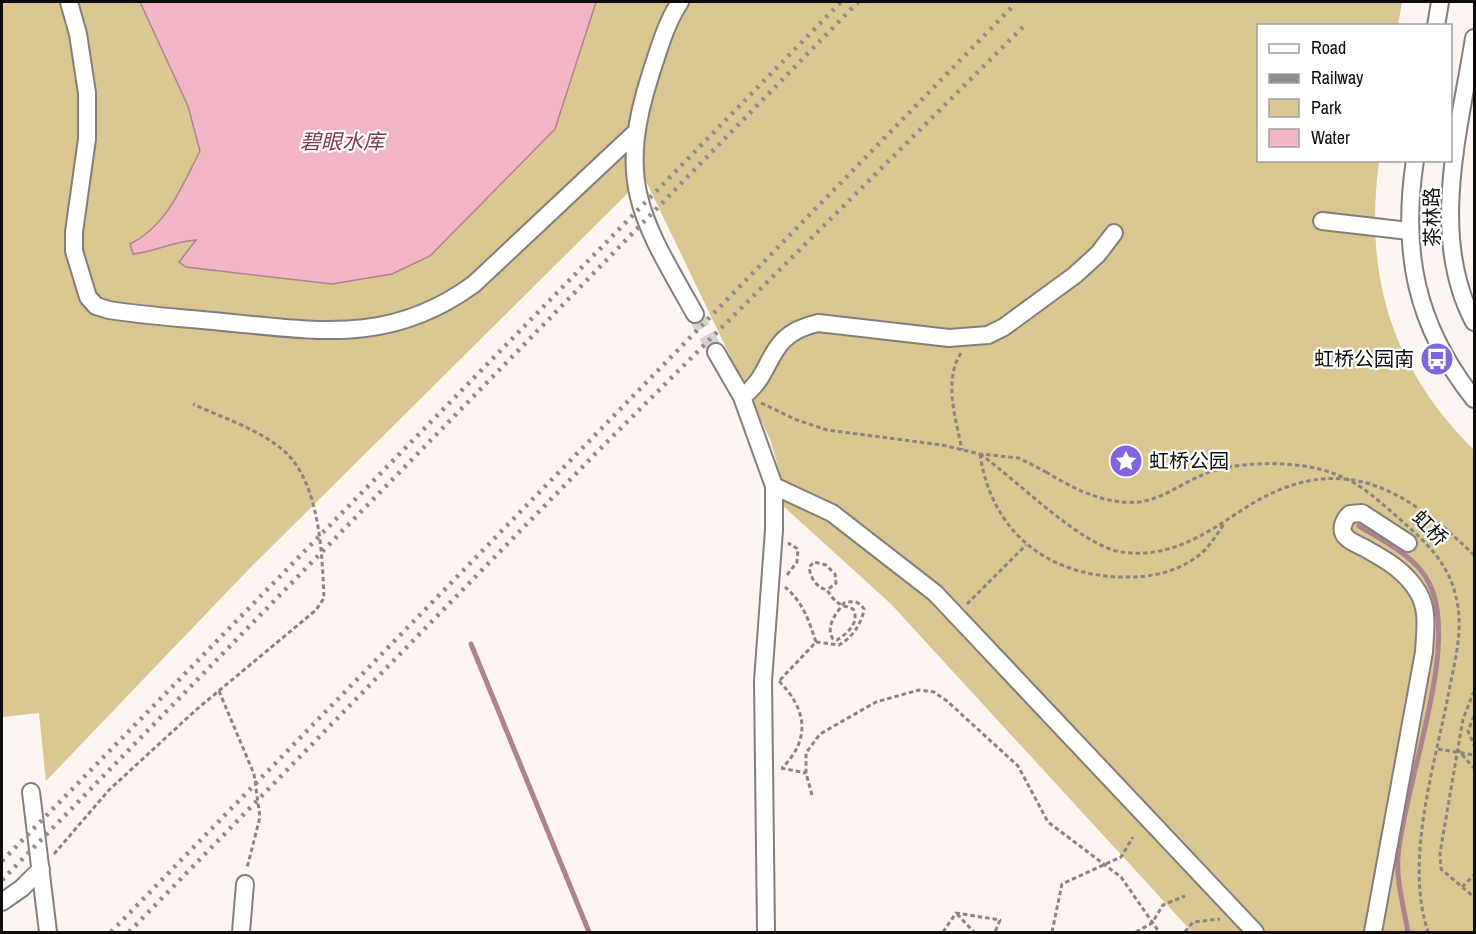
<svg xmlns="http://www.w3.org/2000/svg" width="1476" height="934" viewBox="0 0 1476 934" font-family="'Archivo Narrow','Noto Sans SC',sans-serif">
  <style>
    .green { fill: #d9c690 }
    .water { fill: #f2b5c6; stroke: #ae828e; stroke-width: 1.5 }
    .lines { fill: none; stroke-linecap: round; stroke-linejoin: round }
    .stream { stroke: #ae828e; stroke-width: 5 }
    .minor-tunnel { stroke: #d8d2cf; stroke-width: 16; stroke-dasharray: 16 8; stroke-linecap: butt }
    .minor-casing { stroke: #847d7a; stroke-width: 20 }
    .path { stroke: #898482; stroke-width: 3; stroke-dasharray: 4.5 3; stroke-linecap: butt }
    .minor { stroke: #fff; stroke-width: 16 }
    .rail { stroke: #918c8a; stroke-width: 4.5; stroke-dasharray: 3 6; stroke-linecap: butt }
    .path-bridge { stroke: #898482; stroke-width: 3; stroke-dasharray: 4.5 3; stroke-linecap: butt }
    .labels { text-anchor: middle; stroke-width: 4.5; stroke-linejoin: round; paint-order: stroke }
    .street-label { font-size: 20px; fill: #0f0c0b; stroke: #fff }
    .poi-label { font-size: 20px; fill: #0f0c0b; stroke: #fff; text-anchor: end }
    .water-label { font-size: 21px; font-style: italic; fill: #7e3650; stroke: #fff }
  </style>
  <rect width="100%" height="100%" fill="#fcf5f2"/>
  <path class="green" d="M 2,2 L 1402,2 L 1398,25 L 1258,26 L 1258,160 L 1379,161 C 1364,277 1391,367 1474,450 L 1474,932 L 1192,932 L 891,604 L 782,505 L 780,473 L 770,439 L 644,177 L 247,571 L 46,781 L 39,713 L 2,717 Z"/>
  <path class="water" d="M 140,2 L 596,2 L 555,129 L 430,256 L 392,274 L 332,284 L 186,267 L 179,262 L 196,240 C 174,241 155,252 133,254 L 130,244 C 167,226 182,186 200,151 L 188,106 Z"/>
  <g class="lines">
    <path class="stream" d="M 1359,526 C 1382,540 1417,557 1429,583 C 1461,645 1404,784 1398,856 C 1396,881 1404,908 1408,932
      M 471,644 L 589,932"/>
    <path class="minor-tunnel" d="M 695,314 L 716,352"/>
    <defs>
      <path id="minor" d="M 69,2 L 78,34 L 87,93 L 87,139 L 74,232 L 74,251 L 88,297 L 96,306 L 109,310 C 146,316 185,318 223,322 C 318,331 391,345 474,284 L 637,131
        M 680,2 C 666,23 659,49 651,73 C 615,184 642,220 695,314
        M 1436,26 L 1440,2
        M 1474,38 C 1460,128 1428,236 1474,322
        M 1415,160 C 1401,252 1416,326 1474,399
        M 1322,221 L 1409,231
        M 716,352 L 742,397 L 774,486 L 774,530 L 763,681 L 766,932
        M 742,397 C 777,372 763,335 818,323 L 949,338 L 988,335 L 1004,327 L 1075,275 L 1098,254 L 1114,233
        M 774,486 L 832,513 L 935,593 L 1255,932
        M 31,792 L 48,932
        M 2,902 L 22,888 L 41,869
        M 241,932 L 245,884
        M 1373,932 L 1424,652 C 1425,631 1429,610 1418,592 C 1406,572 1388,561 1368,550 C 1362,546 1352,543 1347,538 C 1339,531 1343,520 1350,514 L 1362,513 L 1408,543"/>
    </defs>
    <use href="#minor" class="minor-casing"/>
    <path class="path" d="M 961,353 C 943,381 956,419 962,450
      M 761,403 L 797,420 L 827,430 L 942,445 L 980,454 L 1019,458 L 1046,472
      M 980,454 C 1017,480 1080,545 1121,552 C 1169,559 1204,535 1242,510 C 1336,448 1402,485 1474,555
      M 980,454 C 991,530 1045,575 1121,577 C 1149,578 1175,573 1198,556 C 1209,548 1216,535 1224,524
      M 787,575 L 797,562 L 798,549 L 788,543
      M 967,604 L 1026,545
      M 816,642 L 839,645 C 852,638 862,623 864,609 C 858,600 853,601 844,603 C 836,613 825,627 833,639 L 837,640 C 848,633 860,622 853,609 C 839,604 836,604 827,590 L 836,583 L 835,574 L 826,565 L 814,562 L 809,567 C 811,579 816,587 827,590
      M 780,680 L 816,642 C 809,621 803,602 785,587
      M 779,681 C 807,710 811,739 782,768
      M 219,691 L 254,774 L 260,817 L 247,868
      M 1474,691 L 1463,719 L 1440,853 L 1441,869 L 1474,897
      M 1474,716 L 1468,731 L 1474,745
      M 1457,749 L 1474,768
      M 781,768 L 806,773
      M 812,795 L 806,773 L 806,753 L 820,734 L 876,702 L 919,690 L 934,692 L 947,701 L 1018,766 L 1048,822 L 1121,877 L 1159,932
      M 54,854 L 109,790 L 197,709 L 316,610 L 324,598 C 322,553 320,482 283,450 C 258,429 223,418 193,404
      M 1462,887 L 1474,875
      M 957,914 L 974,932
      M 943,932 L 956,913 L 1000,920 L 995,932
      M 1052,932 L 1062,884 L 1121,857 L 1133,837
      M 1136,932 L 1152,923 L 1163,905 L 1185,896
      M 1185,932 L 1193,922 L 1220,919"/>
    <use href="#minor" class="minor"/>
    <path class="rail" d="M 2,861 L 841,2
      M 2,880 L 858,2
      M 111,932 L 1012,7
      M 129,932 L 599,450 L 1027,23"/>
    <path class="path-bridge" d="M 1046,472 C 1074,489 1105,505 1139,502 C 1162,499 1181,484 1202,475 C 1235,460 1301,460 1335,474 C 1361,483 1381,503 1402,521 C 1426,542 1449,564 1456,597 C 1464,628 1455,660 1449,691 C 1435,766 1404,859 1428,932
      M 1438,749 L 1474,755"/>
  </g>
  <defs>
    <symbol id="bus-disc" viewBox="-11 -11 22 22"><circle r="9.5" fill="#8364df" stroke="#fff"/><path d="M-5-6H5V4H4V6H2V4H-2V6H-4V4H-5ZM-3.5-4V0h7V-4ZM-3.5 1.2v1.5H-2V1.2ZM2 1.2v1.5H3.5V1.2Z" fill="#fff"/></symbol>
    <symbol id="sight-disc" viewBox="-11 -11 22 22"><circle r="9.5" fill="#8364df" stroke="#fff"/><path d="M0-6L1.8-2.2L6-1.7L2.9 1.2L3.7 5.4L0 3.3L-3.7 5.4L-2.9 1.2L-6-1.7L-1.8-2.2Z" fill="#fff"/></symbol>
  </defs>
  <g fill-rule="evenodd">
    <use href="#bus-disc" x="1418" y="340" width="38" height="38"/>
    <use href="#sight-disc" x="1107" y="442" width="38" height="38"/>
  </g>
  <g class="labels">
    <g class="street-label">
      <text transform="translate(1432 217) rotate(-91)" y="7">茶林路</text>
      <text transform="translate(1430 528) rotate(45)" y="7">虹桥</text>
    </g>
    <g class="poi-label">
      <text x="1414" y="366">虹桥公园南</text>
      <text x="1149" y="468" text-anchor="start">虹桥公园</text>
    </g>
    <g class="water-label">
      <text x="342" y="149">碧眼水库</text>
    </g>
  </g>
  <rect width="1476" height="934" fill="none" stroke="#0f0c0b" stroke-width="6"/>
  <rect x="1257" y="24" width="195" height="138" fill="#ffffff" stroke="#9f9e9d" stroke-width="1.5"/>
  <rect x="1269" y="44" width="30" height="9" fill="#ffffff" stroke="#9f9e9d" stroke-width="1.5"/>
  <text x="1311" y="54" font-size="18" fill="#0f0c0b">Road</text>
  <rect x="1269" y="74" width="30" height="9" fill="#918c8a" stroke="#9f9e9d" stroke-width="1.5"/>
  <text x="1311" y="84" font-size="18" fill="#0f0c0b">Railway</text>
  <rect x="1269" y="99" width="30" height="18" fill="#d9c690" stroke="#9f9e9d" stroke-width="1.5"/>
  <text x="1311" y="114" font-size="18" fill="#0f0c0b">Park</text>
  <rect x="1269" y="129" width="30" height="18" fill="#f2b5c6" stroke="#9f9e9d" stroke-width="1.5"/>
  <text x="1311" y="144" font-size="18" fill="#0f0c0b">Water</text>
</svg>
